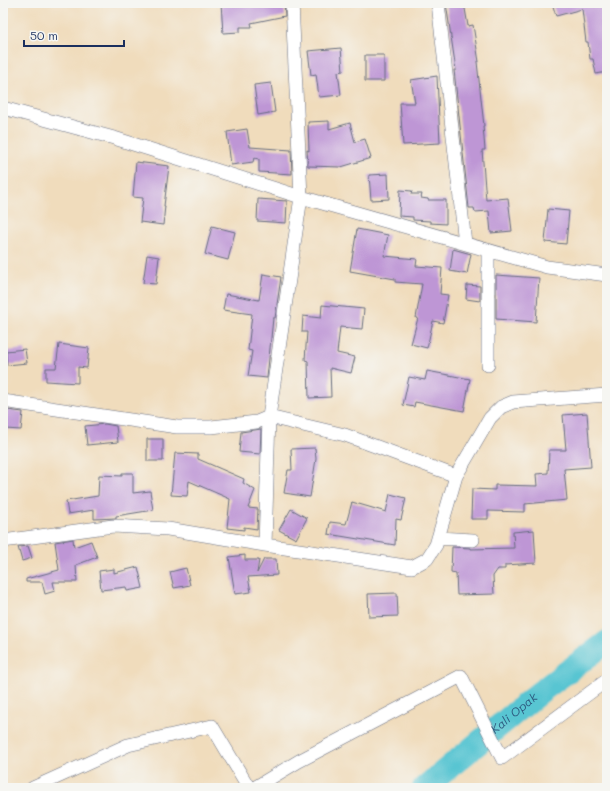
<svg xmlns="http://www.w3.org/2000/svg" width="610" height="791" viewBox="0 0 610 791" font-family="Mali,sans-serif">
  <style>
    .lines { fill: none; stroke-linecap: round; stroke-linejoin: round }
    .river { stroke: #59c5d2; stroke-width: 24 }
    .building { fill: #be96d5 }
    .street-casing { stroke: #666c7f; stroke-width: 14 }
    .street { stroke: #fff; stroke-width: 13 }
    .labels { text-anchor: middle; stroke-width: 3; stroke-linejoin: round; paint-order: stroke }
    .water-label { font-size: 12px; font-style: italic; fill: #2e5c81; stroke: #f6f6f2 }
  </style>
  <rect width="100%" height="100%" fill="#f6f6f2"/>
  <filter id="ink" filterUnits="userSpaceOnUse"><feTurbulence type="fractalNoise" baseFrequency=".025" numOctaves="2"/><feDisplacementMap in="SourceGraphic" scale="8" xChannelSelector="R" yChannelSelector="G"/><feConvolveMatrix kernelMatrix="1 2 1 2 8 2 1 2 1" color-interpolation-filters="sRGB"/></filter>
  <filter id="wash" filterUnits="userSpaceOnUse"><feTurbulence type="fractalNoise" baseFrequency=".012" numOctaves="4" result="noise"/><feDisplacementMap in="SourceGraphic" scale="16" xChannelSelector="R" yChannelSelector="G"/><feGaussianBlur stdDeviation="0.9" result="paint"/><feColorMatrix in="noise" values="0 0 0 0 0 0 0 0 0 0 0 0 0 0 0 0 0 1.4 0 .05"/><feComposite in="paint" operator="in"/></filter>
  <g filter="url(#wash)">
    <rect width="100%" height="100%" fill="#f0dcbc"/>
    <g class="lines">
      <path class="river" id="s1" d="M 424,788 L 540,692 L 607,642"/>
    </g>
    <g id="blocks">
      <path class="building" d="M 221,3 L 284,3 L 285,16 L 251,23 L 252,27 L 240,27 L 240,32 L 223,33 Z
        M 446,3 L 464,3 L 468,26 L 473,25 L 479,62 L 477,62 L 484,126 L 483,126 L 485,150 L 482,150 L 486,200 L 508,198 L 512,231 L 491,233 L 489,211 L 475,212 L 474,208 L 469,208 L 454,70 L 456,70 Z
        M 552,3 L 607,3 L 607,72 L 596,74 L 593,59 L 590,59 L 588,42 L 586,42 L 582,9 L 556,16 Z
        M 341,48 L 343,71 L 338,72 L 341,95 L 319,97 L 316,74 L 311,75 L 308,51 Z
        M 365,55 L 384,55 L 384,81 L 365,81 Z
        M 437,76 L 440,143 L 403,145 L 400,103 L 415,103 L 411,80 Z
        M 271,83 L 275,112 L 258,115 L 254,85 Z
        M 329,121 L 329,129 L 350,123 L 355,142 L 365,139 L 371,158 L 341,167 L 308,166 L 307,150 L 309,151 L 308,122 Z
        M 247,129 L 250,147 L 291,150 L 292,174 L 259,172 L 259,159 L 254,158 L 253,162 L 231,165 L 227,132 Z
        M 136,162 L 169,166 L 164,206 L 165,206 L 163,225 L 140,222 L 143,198 L 133,197 Z
        M 388,174 L 389,199 L 371,200 L 369,175 Z
        M 400,190 L 412,191 L 411,194 L 422,194 L 421,198 L 428,199 L 428,200 L 446,200 L 446,224 L 430,223 L 430,221 L 413,220 L 413,217 L 399,216 Z
        M 258,199 L 287,201 L 286,223 L 257,221 Z
        M 548,209 L 569,211 L 566,244 L 545,242 Z
        M 212,226 L 235,232 L 228,260 L 205,254 Z
        M 357,229 L 388,235 L 384,256 L 417,259 L 416,266 L 442,268 L 440,294 L 448,295 L 443,323 L 433,321 L 427,348 L 411,344 L 418,318 L 416,318 L 422,284 L 395,282 L 395,279 L 350,271 Z
        M 453,249 L 471,254 L 467,274 L 450,271 Z
        M 147,255 L 159,257 L 156,284 L 143,283 Z
        M 263,274 L 281,277 L 275,318 L 273,318 L 267,378 L 248,376 L 252,351 L 248,350 L 252,314 L 223,310 L 226,294 L 259,300 Z
        M 496,275 L 539,278 L 536,322 L 496,319 Z
        M 467,285 L 480,286 L 480,301 L 466,299 Z
        M 322,305 L 364,309 L 362,329 L 340,327 L 337,353 L 355,357 L 351,373 L 330,368 L 331,397 L 309,398 L 308,361 L 305,360 L 307,332 L 302,332 L 303,316 L 321,318 Z
        M 59,344 L 89,348 L 87,368 L 78,367 L 78,383 L 46,381 L 46,368 L 56,368 Z
        M 25,349 L 27,363 L 7,365 L 6,351 Z
        M 427,371 L 470,379 L 464,411 L 415,402 L 414,407 L 403,405 L 409,377 L 425,380 Z
        M 7,410 L 23,412 L 21,430 L 5,429 Z
        M 587,413 L 591,467 L 564,469 L 567,500 L 525,504 L 525,512 L 488,511 L 488,519 L 471,519 L 472,489 L 495,490 L 495,485 L 537,486 L 536,474 L 548,473 L 549,450 L 566,450 L 563,415 Z
        M 105,424 L 116,426 L 118,442 L 87,445 L 85,426 Z
        M 261,429 L 260,454 L 239,452 L 241,432 Z
        M 147,439 L 163,439 L 163,461 L 147,461 Z
        M 315,448 L 316,459 L 310,497 L 284,493 L 288,470 L 292,470 L 291,449 Z
        M 175,453 L 198,454 L 198,459 L 244,479 L 243,483 L 255,490 L 248,508 L 258,509 L 257,529 L 244,527 L 244,530 L 227,528 L 230,499 L 189,481 L 187,496 L 171,495 Z
        M 122,473 L 133,473 L 133,493 L 150,491 L 153,510 L 116,516 L 116,518 L 94,519 L 94,510 L 68,514 L 66,501 L 98,496 L 99,475 L 122,476 Z
        M 390,494 L 406,498 L 401,520 L 396,519 L 395,545 L 328,534 L 330,522 L 346,524 L 352,502 L 386,512 Z
        M 291,509 L 307,518 L 296,539 L 279,530 Z
        M 534,530 L 536,563 L 505,565 L 505,569 L 498,569 L 493,576 L 494,594 L 457,595 L 456,573 L 451,572 L 452,547 L 470,548 L 470,549 L 514,548 L 513,532 Z
        M 73,539 L 74,547 L 91,541 L 97,557 L 76,565 L 77,582 L 53,582 L 55,591 L 45,594 L 42,582 L 26,582 L 26,579 L 59,570 L 55,542 Z
        M 28,546 L 32,558 L 22,561 L 18,547 Z
        M 245,555 L 245,560 L 259,560 L 257,573 L 264,559 L 276,559 L 277,575 L 248,577 L 251,592 L 235,594 L 229,557 Z
        M 138,567 L 143,588 L 127,591 L 126,587 L 101,590 L 99,571 L 114,569 L 114,573 Z
        M 186,568 L 190,585 L 174,588 L 170,572 Z
        M 397,593 L 398,616 L 369,617 L 368,594 Z"/>
    </g>
  </g>
  <g filter="url(#ink)">
    <use href="#blocks" fill-opacity="0" stroke="#666c7f" stroke-width="1"/>
    <g class="lines">
      <defs>
        <path id="street" d="M 438,3 L 465,243
          M 3,108 L 114,138 L 301,197 L 547,267 L 607,275
          M 488,365 L 488,250
          M 3,401 L 177,427 L 211,427 L 257,422 L 269,417 L 345,435 L 456,476
          M 438,538 L 473,540
          M 3,541 L 113,526 L 168,529 L 265,545 L 412,567 L 427,559 L 436,545 L 456,476 L 490,418 L 501,407 L 513,402 L 607,395
          M 265,545 L 269,417 L 301,197 L 292,3
          M 33,788 L 128,745 L 212,726 L 249,788
          M 254,788 L 299,761 L 461,676 L 502,758 L 607,680"/>
      </defs>
      <use href="#street" class="street-casing"/>
      <use href="#street" class="street"/>
    </g>
  </g>
  <g class="labels">
    <g class="water-label">
      <text dy="4" stroke="none"><textPath href="#s1" startOffset="117">Kali Opak</textPath></text>
    </g>
  </g>
  <rect width="610" height="791" fill="none" stroke="#f6f6f2" stroke-width="16"/>
  <path d="M24 40v6h100v-6" fill="none" stroke="#1b2f5e" stroke-width="2"/>
  <text x="30" y="40" font-size="12" fill="#1b2f5e" stroke="#f6f6f2" stroke-width="3" paint-order="stroke">50 m</text>
</svg>
